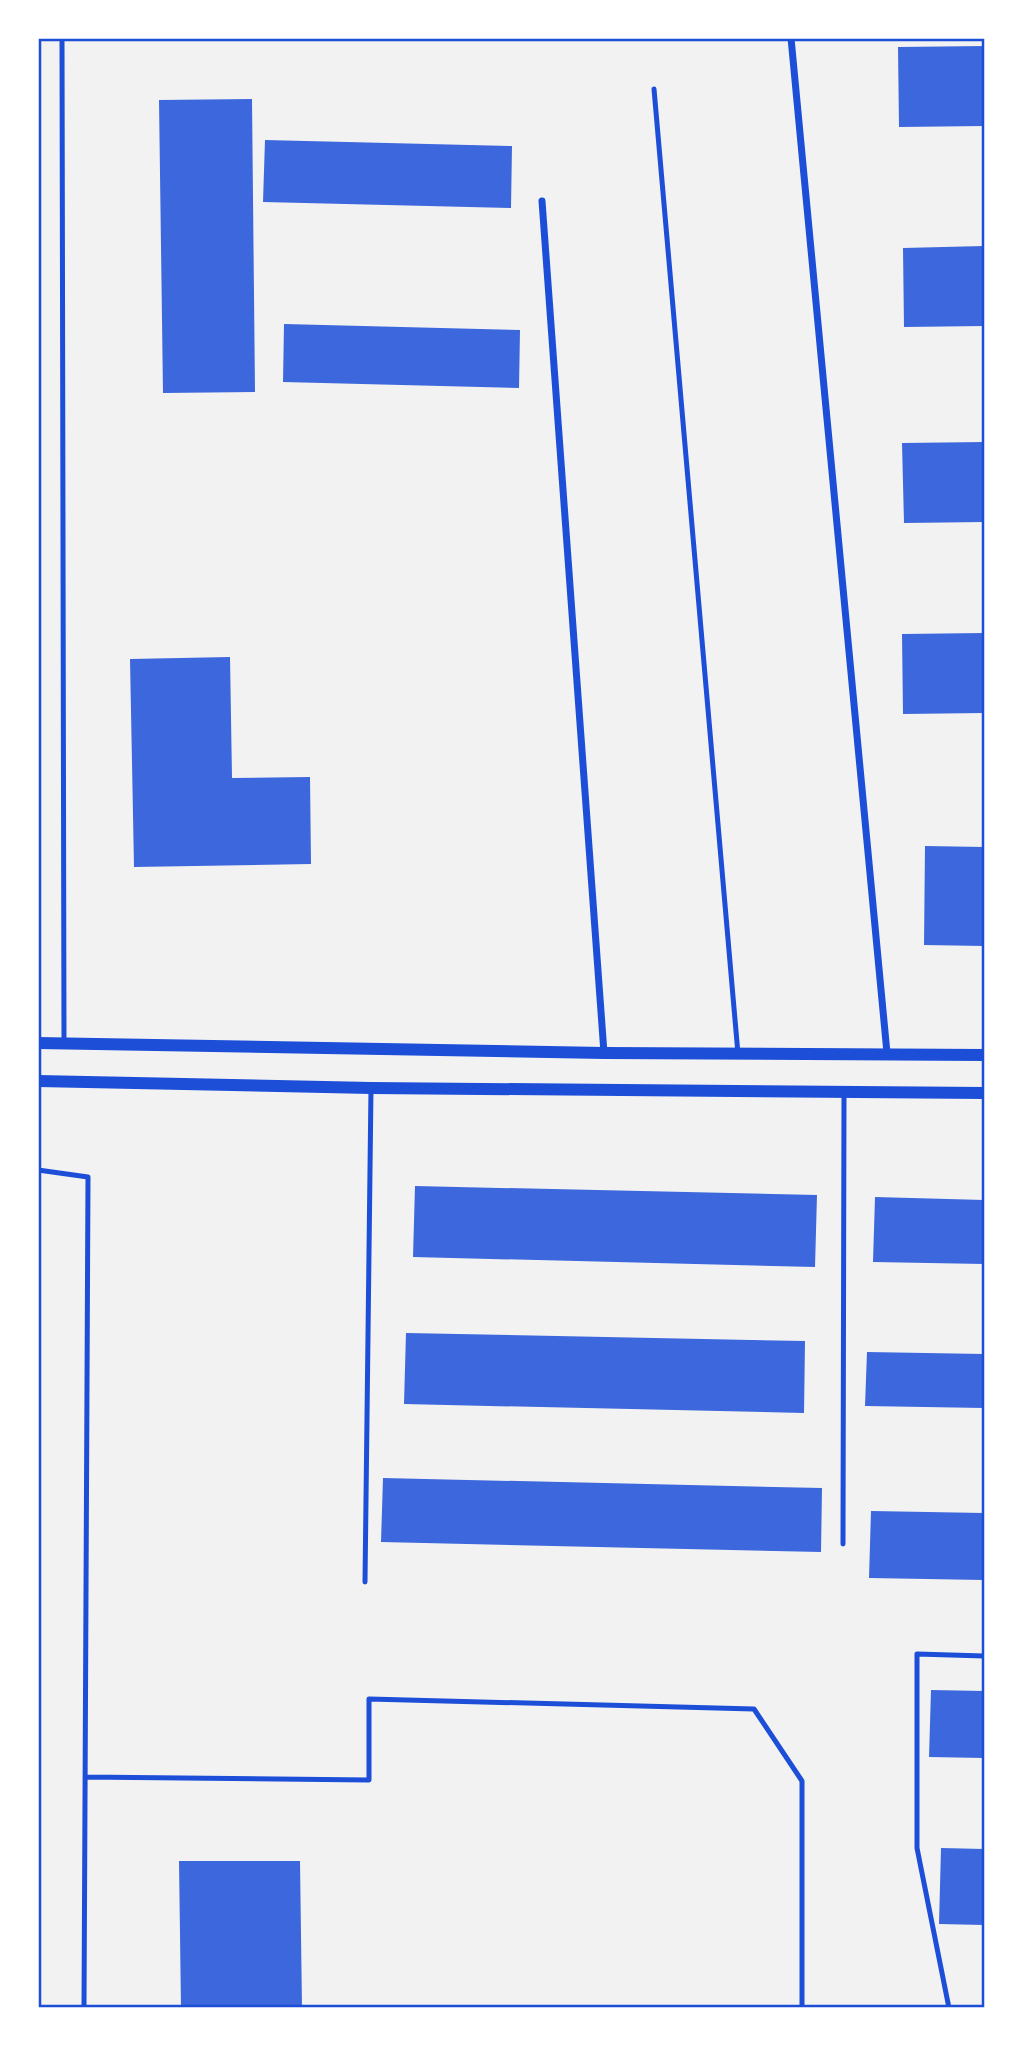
<svg xmlns="http://www.w3.org/2000/svg" width="1023" height="2046" viewBox="0 0 1023 2046" font-family="Quicksand,sans-serif">
  <style>
    .building { fill: #3d67dc }
    .lines { fill: none; stroke-linecap: round; stroke-linejoin: round }
    .service { stroke: #1d4ed8; stroke-width: 5 }
    .minor { stroke: #1d4ed8; stroke-width: 7 }
    .tertiary { stroke: #1d4ed8; stroke-width: 12 }
    .neatline { fill: none; stroke: #1d4ed8; stroke-width: 2.5 }
  </style>
  <rect width="100%" height="100%" fill="#f2f2f2"/>
  <path class="building" d="M 984,46 L 984,126 L 899,127 L 898,47 Z
    M 252,99 L 255,392 L 163,393 L 159,100 Z
    M 265,140 L 512,146 L 511,208 L 263,202 Z
    M 984,246 L 984,326 L 904,327 L 903,248 Z
    M 284,324 L 520,330 L 519,388 L 283,382 Z
    M 984,442 L 984,522 L 904,523 L 902,443 Z
    M 984,633 L 984,713 L 903,714 L 902,634 Z
    M 230,657 L 232,778 L 310,777 L 311,864 L 134,867 L 130,659 Z
    M 925,846 L 984,847 L 984,946 L 924,945 Z
    M 415,1186 L 817,1195 L 815,1267 L 413,1257 Z
    M 875,1197 L 984,1200 L 984,1264 L 873,1262 Z
    M 406,1333 L 805,1341 L 804,1413 L 404,1404 Z
    M 867,1352 L 984,1354 L 984,1408 L 865,1406 Z
    M 383,1478 L 822,1488 L 821,1552 L 381,1542 Z
    M 871,1511 L 984,1513 L 984,1580 L 869,1578 Z
    M 931,1690 L 984,1691 L 984,1758 L 929,1757 Z
    M 941,1848 L 984,1849 L 984,1925 L 939,1924 Z
    M 179,1861 L 300,1861 L 302,2008 L 181,2008 Z"/>
  <g class="lines">
    <path class="service" d="M 62,38 L 64,1043
      M 654,89 L 738,1054
      M 38,1170 L 88,1177 L 84,2008
      M 843,1544 L 844,1092
      M 365,1582 L 371,1088
      M 85,1777 L 369,1780 L 369,1699 L 754,1709 L 802,1781 L 802,2008
      M 949,2008 L 917,1848 L 917,1654 L 984,1656"/>
    <path class="minor" d="M 791,38 L 887,1053
      M 542,201 L 604,1053"/>
    <path class="tertiary" d="M 38,1043 L 604,1053 L 984,1055
      M 38,1081 L 371,1088 L 984,1093"/>
  </g>
  <rect width="1023" height="2046" fill="none" stroke="#ffffff" stroke-width="80"/>
  <rect x="40" y="40" width="943" height="1966" class="neatline"/>
</svg>
